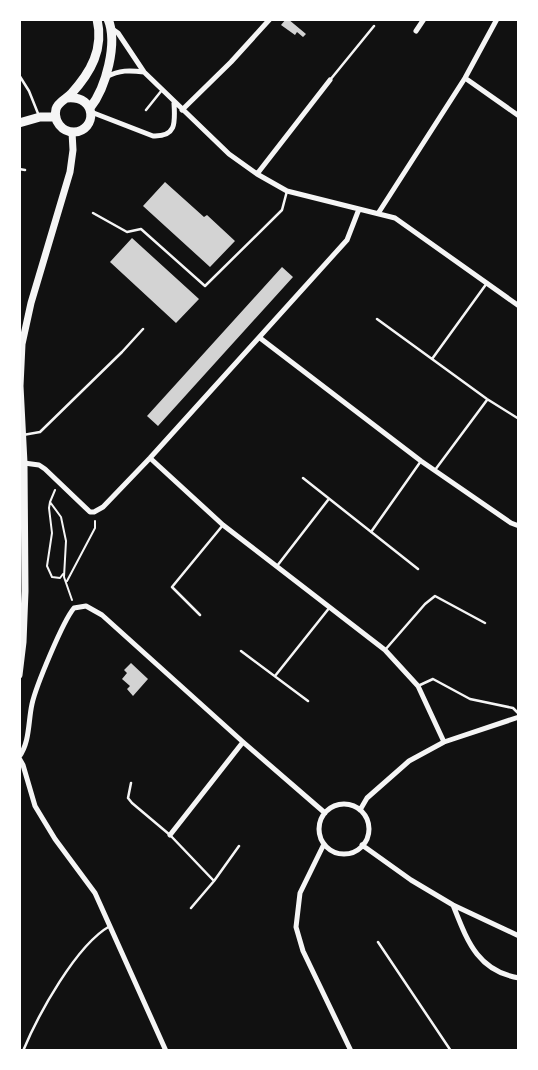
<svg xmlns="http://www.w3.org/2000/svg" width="538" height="1070" viewBox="0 0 538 1070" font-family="'Space Grotesk',sans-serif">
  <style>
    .building { fill: #d3d3d3 }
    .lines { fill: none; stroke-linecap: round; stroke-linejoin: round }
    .path { stroke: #f5f5f5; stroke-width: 2 }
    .service { stroke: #f5f5f5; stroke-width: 2.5 }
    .minor { stroke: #f5f5f5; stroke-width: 5 }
    .tertiary { stroke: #f5f5f5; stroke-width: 7 }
    .primary { stroke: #f5f5f5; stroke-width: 9 }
  </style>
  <rect width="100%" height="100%" fill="#111"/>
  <path class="building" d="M 286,19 L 288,19 L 306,34 L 303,37 L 297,32 L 295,35 L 281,25 Z
    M 165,182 L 204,217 L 207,215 L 235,241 L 210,267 L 143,206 Z
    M 132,238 L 199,299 L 176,323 L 110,262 Z
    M 282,267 L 293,277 L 158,426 L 147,416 Z
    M 131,663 L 148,679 L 133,696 L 127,689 L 130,686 L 122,679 L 127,673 L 124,670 Z"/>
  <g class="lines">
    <path class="path" d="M 55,490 L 50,502 L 61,517 L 66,541 L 64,577 L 72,600
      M 50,502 L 49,508 L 52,533 L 47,566 L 52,577 L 60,578 L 63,574
      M 67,581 L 95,528 L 95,521"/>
    <path class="service" d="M 19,75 L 29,91 L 39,116
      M 330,80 L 374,26
      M 146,110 L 162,90
      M 19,169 L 25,170
      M 93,213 L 127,232 L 141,229 L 205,286 L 282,210 L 287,191
      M 377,319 L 487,399 L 519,419
      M 432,359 L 487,283
      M 23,435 L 40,432 L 122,352 L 143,329
      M 435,470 L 487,400
      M 303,478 L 418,569
      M 371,532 L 421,461
      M 277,566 L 328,500
      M 200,615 L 172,587 L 223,525
      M 385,650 L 425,604 L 435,596 L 485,623
      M 241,651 L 308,701
      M 275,676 L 330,607
      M 420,685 L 433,679 L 470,699 L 513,708 L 519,714
      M 131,783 L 128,798 L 132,803 L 170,835 L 214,881 L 239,846
      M 191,908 L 214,881
      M 378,942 L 451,1051
      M 23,1051 C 38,1015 76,945 110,926"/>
    <path class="minor" d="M 111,28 L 118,33 L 144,72 L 229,154 L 257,174 L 287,191 L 395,218 L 519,306
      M 416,31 L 424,19
      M 106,77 C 120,70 129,70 144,72
      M 465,78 L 519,116
      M 182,110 L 231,62 L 270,19
      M 91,112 L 153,136 C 177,137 175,122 174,103
      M 257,174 L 330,80
      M 379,212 L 465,78 L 497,19
      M 260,338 L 421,461 L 511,523 L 519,526
      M 150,458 L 223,525 L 385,650 L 418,686 L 444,742
      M 24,463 L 39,465 L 45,469 L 90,512 L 94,512 L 103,507 L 150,458 L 347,240 L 359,209
      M 19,757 C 30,742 28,722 32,704 C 36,686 63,621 74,608 L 86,606 L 102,615 L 243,742 L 325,813
      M 19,758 L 23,765 L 35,806 L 55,839 L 95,893 L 166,1051
      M319 829a25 25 0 1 1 50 0a25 25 0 1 1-50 0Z
      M 360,810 L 367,798 L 409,761 L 444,742 L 519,717
      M 170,835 L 243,742
      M 324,844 L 300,893 L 296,927 L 303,951 L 351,1051
      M 362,845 L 411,880 L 453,905 L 519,936
      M 453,905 C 467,940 477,971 519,978"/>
    <path class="tertiary" d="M 19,675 L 23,642 L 25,591 L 24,463 L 20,386 L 22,344 L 31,303 L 70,172 L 73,150 L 72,132"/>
    <path class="primary" d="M 67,98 C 98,95 97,131 74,132 C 62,132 53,121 56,109 C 58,102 66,99 71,94 C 91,72 104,49 97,19
      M 90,108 C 106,88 118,43 108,19
      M 19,123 L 40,117 L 56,117"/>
  </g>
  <rect width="538" height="1070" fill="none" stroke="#ffffff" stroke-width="42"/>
</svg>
